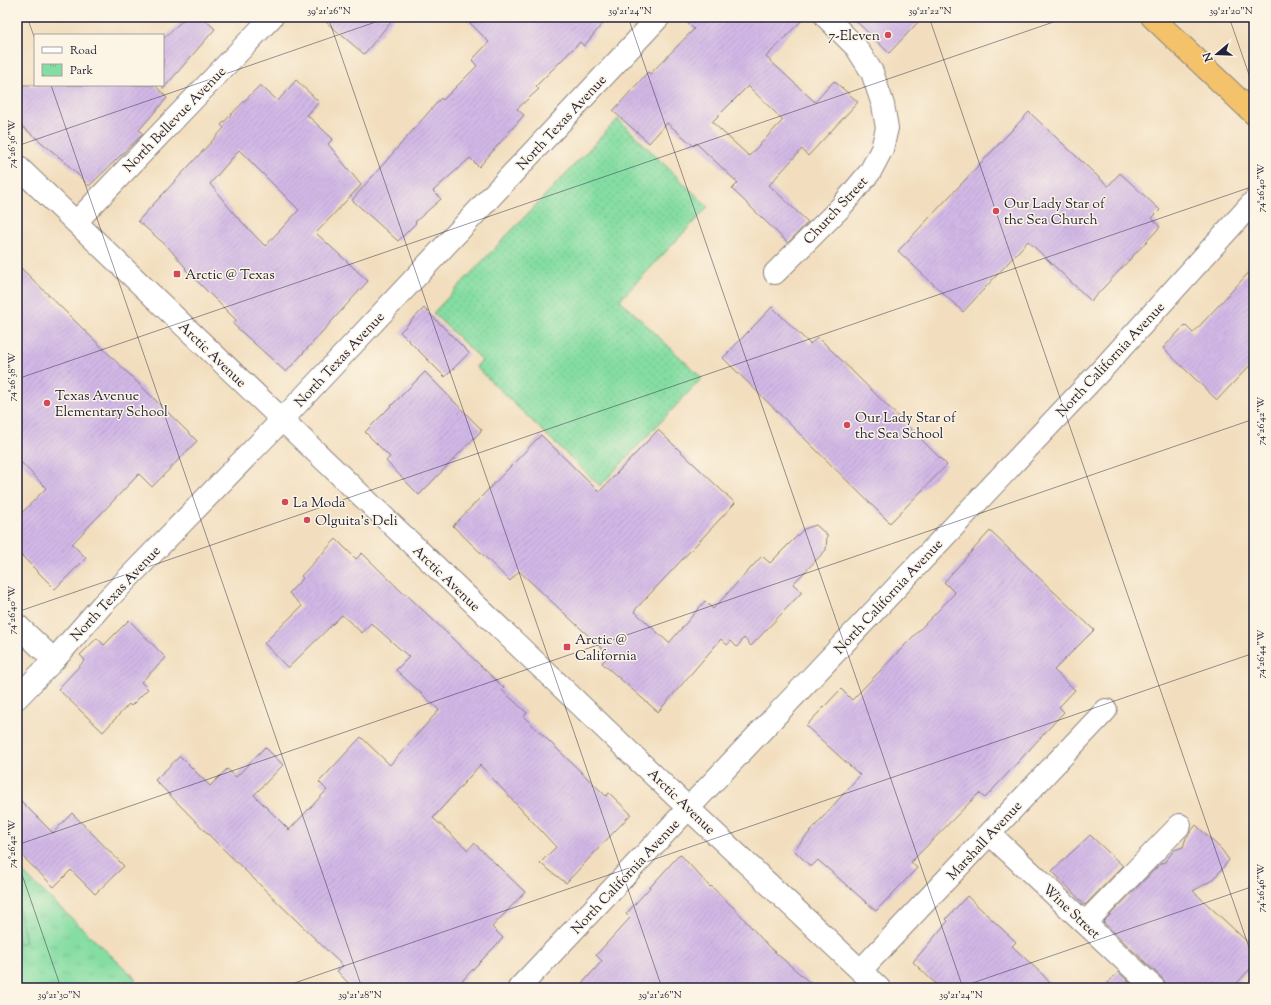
<svg xmlns="http://www.w3.org/2000/svg" width="1271" height="1005" viewBox="0 0 1271 1005" font-family="'Sorts Mill Goudy',serif">
  <style>
    .grass { fill: url(#grass-dots); stroke: #53806e }
    .park { fill: url(#park-tufts); stroke: #53806e }
    .pitch { fill: #84dda2; stroke: #53806e }
    .building { fill: url(#building-hatch); fill-rule: evenodd }
    .lines { fill: none; stroke-linecap: round; stroke-linejoin: round }
    .minor-casing { stroke: #8a807c; stroke-width: 24 }
    .highway-casing { stroke: #8a807c; stroke-width: 24 }
    .minor { stroke: #fff; stroke-width: 22 }
    .highway { stroke: #f3c26a; stroke-width: 22 }
    .ticks { fill: none; stroke: #22223b; stroke-width: 1; stroke-opacity: 0.45 }
    .poi-dot { fill: #d1495b; stroke: #fcf5e5; stroke-width: 1.5 }
    .labels { text-anchor: middle; stroke-width: 3; stroke-linejoin: round; paint-order: stroke }
    .poi-label { font-size: 14px; fill: #22223b; stroke: #fcf5e5; text-anchor: start }
    .street-label { font-size: 14px; fill: #22223b; stroke: #fcf5e5 }
    .neatline { fill: none; stroke: #22223b; stroke-width: 1.5 }
    .ticks-label { font-size: 10px; text-anchor: middle; fill: #22223b }
  </style>
  <defs>
    <pattern id="grass-dots" width="8" height="8" patternUnits="userSpaceOnUse"><rect width="8" height="8" fill="#84dda2"/><path d="M2 2h.1M6 6h.1" fill="none" stroke="#72bd8c" stroke-width="1.8" stroke-linecap="round"/></pattern>
    <pattern id="park-tufts" width="24" height="20" patternUnits="userSpaceOnUse"><rect width="24" height="20" fill="#84dda2"/><path d="M3 7l-1-3M5 7V3M7 7l1-3M15 17l-1-3M17 17v-4M19 17l1-3" fill="none" stroke="#72bd8c"/></pattern>
    <pattern id="building-hatch" width="6" height="6" patternUnits="userSpaceOnUse"><rect width="6" height="6" fill="#d2b8e6"/><path d="M-1 1l2-2M0 6l6-6M5 7l2-2" fill="none" stroke="#b49ec6"/></pattern>
  </defs>
  <rect width="100%" height="100%" fill="#fcf5e5"/>
  <filter id="ink" filterUnits="userSpaceOnUse"><feTurbulence type="fractalNoise" baseFrequency=".025" numOctaves="2"/><feDisplacementMap in="SourceGraphic" scale="8" xChannelSelector="R" yChannelSelector="G"/><feConvolveMatrix kernelMatrix="1 2 1 2 8 2 1 2 1" color-interpolation-filters="sRGB"/></filter>
  <filter id="wash" filterUnits="userSpaceOnUse"><feTurbulence type="fractalNoise" baseFrequency=".012" numOctaves="4" result="noise"/><feDisplacementMap in="SourceGraphic" scale="16" xChannelSelector="R" yChannelSelector="G"/><feGaussianBlur stdDeviation="0.9" result="paint"/><feColorMatrix in="noise" values="0 0 0 0 0 0 0 0 0 0 0 0 0 0 0 0 0 1.4 0 .05"/><feComposite in="paint" operator="in"/></filter>
  <g filter="url(#wash)">
    <rect width="100%" height="100%" fill="#f2debe"/>
    <path class="grass" d="M 618,119 L 708,207 L 620,300 L 702,378 L 600,486 L 476,367 L 482,360 L 433,313 Z"/>
    <path class="park" d="M 17,867 L 136,979 L 128,988 L 17,988 Z"/>
    <path class="pitch" d="M 17,901 L 26,942 L 17,944 Z"/>
    <g id="blocks">
      <path class="building" d="M 186,17 L 202,17 L 215,29 L 163,89 L 163,39 Z
        M 320,17 L 395,17 L 364,54 Z
        M 464,17 L 608,17 L 584,46 L 580,42 L 536,86 L 539,89 L 517,109 L 524,115 L 479,167 L 470,158 L 433,191 L 441,199 L 415,222 L 416,223 L 398,241 L 352,200 L 441,98 L 443,100 L 477,66 L 472,60 L 489,42 Z
        M 682,17 L 805,17 L 766,57 L 815,102 L 834,81 L 858,102 L 808,156 L 802,149 L 769,185 L 808,222 L 788,243 L 732,189 L 738,183 L 696,143 L 694,146 L 667,123 L 649,143 L 613,111 L 648,72 L 650,74 L 694,29 ZM 748,86 L 783,120 L 749,156 L 712,122 Z
        M 852,17 L 923,17 L 889,53 Z
        M 296,80 L 319,102 L 307,115 L 333,139 L 328,144 L 361,185 L 316,233 L 368,281 L 286,372 L 233,324 L 236,320 L 185,269 L 186,268 L 168,247 L 138,221 L 224,128 L 221,125 L 260,85 L 278,101 ZM 239,150 L 299,210 L 265,246 L 236,216 L 210,184 Z
        M 17,85 L 155,85 L 167,98 L 139,130 L 143,134 L 89,186 L 65,162 L 17,122 Z
        M 1029,112 L 1108,186 L 1120,173 L 1160,210 L 1152,218 L 1160,227 L 1091,301 L 1028,241 L 963,312 L 898,251 Z
        M 17,264 L 197,441 L 152,487 L 139,474 L 72,544 L 86,558 L 55,589 L 17,551 L 17,518 L 46,488 L 17,458 Z
        M 1254,267 L 1254,361 L 1217,400 L 1163,348 L 1185,325 L 1193,333 Z
        M 772,307 L 810,344 L 818,337 L 947,465 L 890,523 L 723,358 Z
        M 424,308 L 469,353 L 445,377 L 400,332 Z
        M 425,372 L 482,430 L 419,495 L 386,461 L 390,457 L 365,432 Z
        M 658,430 L 735,503 L 634,611 L 669,643 L 705,601 L 713,609 L 762,556 L 770,563 L 804,529 L 816,525 L 827,535 L 826,550 L 793,584 L 802,592 L 751,646 L 744,638 L 737,647 L 731,641 L 727,645 L 721,639 L 658,712 L 602,663 L 609,655 L 519,571 L 510,581 L 453,526 L 541,435 L 599,492 Z
        M 990,531 L 1094,630 L 1054,670 L 1075,690 L 1059,707 L 1064,712 L 985,798 L 979,793 L 911,862 L 917,868 L 876,911 L 818,860 L 811,867 L 794,850 L 860,775 L 806,726 L 841,689 L 852,700 L 955,593 L 944,582 Z
        M 336,539 L 356,559 L 362,553 L 404,594 L 405,593 L 504,688 L 502,690 L 527,713 L 524,717 L 606,796 L 609,793 L 631,814 L 566,883 L 540,863 L 556,847 L 480,765 L 433,818 L 468,850 L 474,843 L 525,892 L 492,927 L 503,938 L 455,988 L 353,988 L 337,971 L 343,966 L 216,842 L 155,780 L 180,756 L 210,786 L 227,769 L 236,777 L 265,747 L 283,765 L 254,795 L 289,830 L 327,790 L 319,782 L 361,737 L 390,765 L 439,710 L 396,670 L 409,657 L 371,623 L 362,633 L 342,615 L 288,668 L 264,643 L 302,606 L 289,593 L 303,578 L 301,576 Z
        M 129,620 L 166,658 L 141,682 L 148,689 L 131,706 L 129,704 L 103,732 L 58,689 L 85,660 L 80,655 L 97,638 L 104,645 Z
        M 17,797 L 53,833 L 72,813 L 124,866 L 95,894 L 71,870 L 54,887 L 17,851 Z
        M 1196,825 L 1222,850 L 1229,860 L 1214,879 L 1193,891 L 1254,948 L 1254,965 L 1232,988 L 1166,988 L 1166,984 L 1163,979 L 1103,922 L 1160,864 L 1165,862 L 1174,850 L 1183,847 L 1186,838 Z
        M 1090,835 L 1123,866 L 1085,905 L 1052,871 Z
        M 680,854 L 710,887 L 711,886 L 735,909 L 768,946 L 816,988 L 578,988 L 602,961 L 596,955 L 630,918 L 626,914 Z
        M 967,896 L 1016,942 L 1012,946 L 1043,975 L 1054,988 L 940,988 L 913,962 L 948,921 L 946,919 Z
        M 1118,972 L 1136,988 L 1103,988 Z"/>
    </g>
  </g>
  <g filter="url(#ink)">
    <use href="#blocks" fill-opacity="0" stroke="#8a807c" stroke-width="1"/>
    <g class="lines">
      <defs>
        <path id="minor" d="M 17,166 L 688,808 L 879,988
          M 76,222 L 272,17
          M 775,273 L 840,208 L 870,172 L 882,149 L 887,128 L 883,105 L 872,72 L 856,47 L 826,17
          M 17,625 L 54,660
          M 17,698 L 54,660 L 102,605 L 282,420 L 659,17
          M 990,834 L 1154,988
          M 1085,923 L 1180,825
          M 861,970 L 1106,710
          M 519,988 L 1106,365 L 1254,201"/>
        <path id="highway" d="M 1152,17 L 1254,114"/>
      </defs>
      <use href="#minor" class="minor-casing"/>
      <use href="#highway" class="highway-casing"/>
      <use href="#minor" class="minor"/>
      <use href="#highway" class="highway"/>
    </g>
  </g>
  <path class="ticks" d="M 27,17 L 35,39M 328,17 L 662,988M 628,17 L 963,988M 929,17 L 1254,962M 1229,17 L 1254,89M 51,85 L 362,988M 17,146 L 390,17M 17,379 L 1068,17M 17,612 L 1254,186M 17,845 L 1254,419M 17,860 L 61,988M 280,988 L 1254,653M 958,988 L 1254,886"/>
  <g class="poi-dot">
    <circle cx="888" cy="35" r="4"/>
    <circle cx="996" cy="211" r="4"/>
    <rect x="173" y="270" width="8" height="8" rx="2"/>
    <circle cx="47" cy="403" r="4"/>
    <circle cx="847" cy="425" r="4"/>
    <circle cx="285" cy="502" r="4"/>
    <circle cx="307" cy="520" r="4"/>
    <rect x="563" y="643" width="8" height="8" rx="2"/>
  </g>
  <g class="labels">
    <g class="poi-label">
      <text x="880" y="40" text-anchor="end">7-Eleven</text>
      <text x="1004" y="208">Our Lady Star of<tspan x="1004" dy="16">the Sea Church</tspan></text>
      <text x="185" y="279">Arctic @ Texas</text>
      <text x="55" y="400">Texas Avenue<tspan x="55" dy="16">Elementary School</tspan></text>
      <text x="855" y="422">Our Lady Star of<tspan x="855" dy="16">the Sea School</tspan></text>
      <text x="293" y="507">La Moda</text>
      <text x="315" y="525">Olguita's Deli</text>
      <text x="575" y="644">Arctic @<tspan x="575" dy="16">California</tspan></text>
    </g>
    <g class="street-label">
      <text transform="translate(174 119) rotate(-46)" y="5">North Bellevue Avenue</text>
      <text transform="translate(561 122) rotate(-47)" y="5">North Texas Avenue</text>
      <text transform="translate(835 210) rotate(-47)" y="5">Church Street</text>
      <text transform="translate(213 354) rotate(44)" y="5">Arctic Avenue</text>
      <text transform="translate(339 359) rotate(-47)" y="5">North Texas Avenue</text>
      <text transform="translate(1110 359) rotate(-47)" y="5">North California Avenue</text>
      <text transform="translate(447 578) rotate(44)" y="5">Arctic Avenue</text>
      <text transform="translate(115 593) rotate(-47)" y="5">North Texas Avenue</text>
      <text transform="translate(888 596) rotate(-47)" y="5">North California Avenue</text>
      <text transform="translate(682 801) rotate(44)" y="5">Arctic Avenue</text>
      <text transform="translate(984 840) rotate(-47)" y="5">Marshall Avenue</text>
      <text transform="translate(625 876) rotate(-47)" y="5">North California Avenue</text>
      <text transform="translate(1072 911) rotate(43)" y="5">Wine Street</text>
    </g>
  </g>
  <rect width="1271" height="1005" fill="none" stroke="#fcf5e5" stroke-width="44"/>
  <rect x="34" y="34" width="130" height="52" fill="#fcf5e5" stroke="#a5a1a1"/>
  <rect x="42" y="47" width="20" height="6" fill="#ffffff" stroke="#a5a1a1"/>
  <text x="70" y="54" font-size="12" fill="#22223b">Road</text>
  <rect x="42" y="64" width="20" height="12" fill="url(#park-tufts)" stroke="#a5a1a1"/>
  <text x="70" y="74" font-size="12" fill="#22223b">Park</text>
  <g transform="translate(1217 54) rotate(251)" stroke="#fcf5e5" stroke-width="3" paint-order="stroke">
  <path d="M0-3L7 15L0 10L-7 15Z" fill="#22223b"/>
  <text y="-6" font-size="11" font-weight="bold" text-anchor="middle" fill="#22223b">N</text>
  </g>
  <rect x="22" y="22" width="1227" height="961" class="neatline"/>
  <g class="ticks-label">
    <text x="329" y="14">39°21'26"N</text>
    <text x="630" y="14">39°21'24"N</text>
    <text x="930" y="14">39°21'22"N</text>
    <text x="1231" y="14">39°21'20"N</text>
    <text transform="translate(11 144) rotate(-90)" y="4">74°26'36"W</text>
    <text transform="translate(1260 188) rotate(-90)" y="4">74°26'40"W</text>
    <text transform="translate(11 377) rotate(-90)" y="4">74°26'38"W</text>
    <text transform="translate(1260 421) rotate(-90)" y="4">74°26'42"W</text>
    <text transform="translate(11 610) rotate(-90)" y="4">74°26'40"W</text>
    <text transform="translate(1260 654) rotate(-90)" y="4">74°26'44"W</text>
    <text transform="translate(11 844) rotate(-90)" y="4">74°26'42"W</text>
    <text transform="translate(1260 888) rotate(-90)" y="4">74°26'46"W</text>
    <text x="59" y="998">39°21'30"N</text>
    <text x="360" y="998">39°21'28"N</text>
    <text x="660" y="998">39°21'26"N</text>
    <text x="961" y="998">39°21'24"N</text>
  </g>
</svg>
